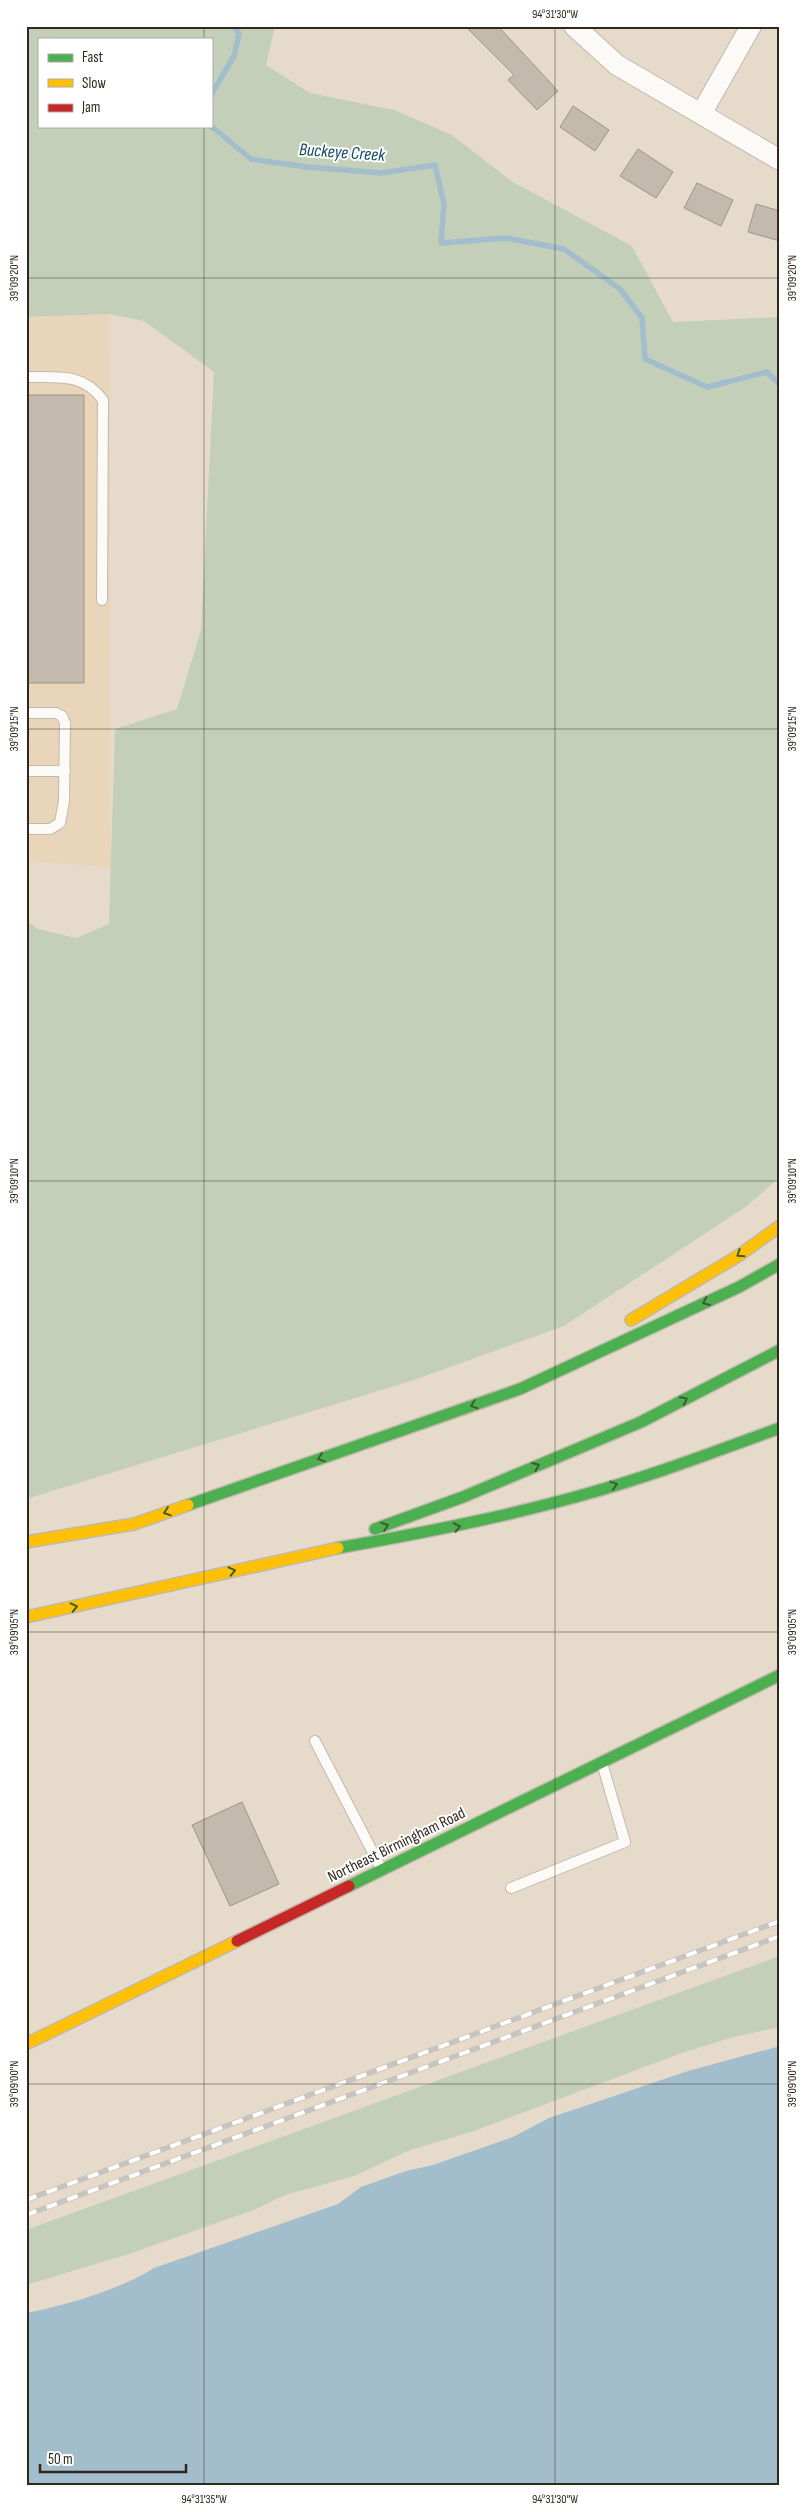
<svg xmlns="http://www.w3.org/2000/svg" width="806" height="2512" viewBox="0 0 806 2512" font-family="'Sofia Sans Condensed',sans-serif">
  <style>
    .built { fill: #e8d5ba }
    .green { fill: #c3cfb8; fill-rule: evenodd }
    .water { fill: #a2bdcc }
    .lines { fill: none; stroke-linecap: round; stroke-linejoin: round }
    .stream { stroke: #a2bdcc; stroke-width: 5.5 }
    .building { fill: #c3baae; stroke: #9e9589 }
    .lane-casing { stroke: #c1b9ad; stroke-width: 12 }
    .street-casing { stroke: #c1b9ad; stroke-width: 22 }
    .fast-casing { stroke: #c1b9ad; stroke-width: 14 }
    .slow-casing { stroke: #c1b9ad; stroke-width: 14 }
    .jam-casing { stroke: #c1b9ad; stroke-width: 14 }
    .lane { stroke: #fbfaf7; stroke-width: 10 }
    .street { stroke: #fbfaf7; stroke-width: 20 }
    .fast { stroke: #4caf50; stroke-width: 11 }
    .slow { stroke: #ffc107; stroke-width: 11 }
    .jam { stroke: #c62828; stroke-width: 11 }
    .rail-casing { stroke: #c7c3bf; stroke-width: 5.5 }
    .rail { stroke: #fff; stroke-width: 4; stroke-dasharray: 11; stroke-linecap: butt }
    .oneway { stroke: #3b5e31 }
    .ticks { fill: none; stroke: #30281d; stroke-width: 1; stroke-opacity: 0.45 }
    .labels { text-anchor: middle; stroke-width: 4; stroke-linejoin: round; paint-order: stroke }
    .street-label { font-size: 16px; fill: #30281d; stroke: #fff }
    .water-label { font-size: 18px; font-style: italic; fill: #154967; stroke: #fff }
    .neatline { fill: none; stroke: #30281d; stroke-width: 2 }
    .ticks-label { font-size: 12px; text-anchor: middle; fill: #30281d }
  </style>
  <rect width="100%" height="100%" fill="#e6dbcb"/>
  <path class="built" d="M 109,314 L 111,867 L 26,861 L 26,317 Z"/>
  <path class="green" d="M 26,26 L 275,26 L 266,65 L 310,93 L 394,110 L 452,135 L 511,181 L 632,246 L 673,322 L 780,317 L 780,1177 L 747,1206 L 564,1326 L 411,1381 L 26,1499 L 26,921 L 38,929 L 76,938 L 109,924 L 115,729 L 177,709 L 201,630 L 214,372 L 144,321 L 109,314 L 26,317 ZM 39,39 L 211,39 L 211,126 L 39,126 Z
    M 780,1956 L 780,2027 L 733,2037 L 679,2054 L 471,2132 L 410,2150 L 354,2176 L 285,2195 L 256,2209 L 132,2253 L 26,2285 L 26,2230 Z"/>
  <path class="water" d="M 780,2046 L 780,2486 L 26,2486 L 26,2313 C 65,2306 121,2289 154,2268 L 338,2204 L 361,2187 L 406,2171 L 433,2165 L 513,2137 L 549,2118 L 688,2071 Z"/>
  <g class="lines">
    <path class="stream" d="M 211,95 L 234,56 L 239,34 L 234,26
      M 211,126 L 251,159 L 308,167 L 381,173 L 435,165 L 444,204 L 441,243 L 506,238 L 564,249 L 620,289 L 642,318 L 645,359 L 707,387 L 767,372 L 780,385"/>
  </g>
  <path class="building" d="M 465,26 L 498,26 L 558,91 L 537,110 L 508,80 L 514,75 Z
    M 573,106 L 609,130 L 595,151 L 560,127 Z
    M 638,149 L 673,172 L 656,198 L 620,176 Z
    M 697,183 L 733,200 L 721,226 L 684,208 Z
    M 756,204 L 780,211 L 780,241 L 748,232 Z
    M 26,395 L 84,395 L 84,683 L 26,683 Z
    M 242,1802 L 279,1884 L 230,1906 L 192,1825 Z"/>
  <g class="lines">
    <defs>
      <path id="lane" d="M 26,377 C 58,378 82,372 103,400 L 102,600
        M 26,713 L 56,713 L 62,716 L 65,723 L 64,801 L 60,823 L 50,829 L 26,829
        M 26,771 L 65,771
        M 315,1741 L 381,1868
        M 511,1888 L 625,1842 L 602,1763"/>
      <path id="street" d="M 574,26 L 617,65 L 780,160
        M 701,114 L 751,26"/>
      <path id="fast" d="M 188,1505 L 520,1389 L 739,1287 L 780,1264
        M 375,1529 L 463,1497 L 641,1422 L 780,1350
        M 338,1548 C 422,1533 505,1517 586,1494 C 652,1476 716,1451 780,1428
        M 349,1886 L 780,1675"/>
      <path id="slow" d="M 631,1320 L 738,1256 L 780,1226
        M 26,1542 L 134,1524 L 188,1505
        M 26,1617 L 338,1548
        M 26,2044 L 237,1941"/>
      <path id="jam" d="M 237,1941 L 349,1886"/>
    </defs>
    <use href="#lane" class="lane-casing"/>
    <use href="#street" class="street-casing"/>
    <use href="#fast" class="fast-casing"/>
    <use href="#slow" class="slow-casing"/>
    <use href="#jam" class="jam-casing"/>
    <use href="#lane" class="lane"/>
    <use href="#street" class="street"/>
    <use href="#fast" class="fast"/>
    <use href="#slow" class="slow"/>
    <use href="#jam" class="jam"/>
    <defs>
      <path id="rail" d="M 26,2200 L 780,1921
        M 26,2215 L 780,1936"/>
    </defs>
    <use href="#rail" class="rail-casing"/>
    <use href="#rail" class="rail"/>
  </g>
  <defs><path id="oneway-chevron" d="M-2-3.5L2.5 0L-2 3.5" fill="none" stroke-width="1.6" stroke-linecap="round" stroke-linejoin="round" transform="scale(1.25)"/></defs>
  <g class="oneway">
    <use href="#oneway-chevron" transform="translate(740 1254) rotate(146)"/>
    <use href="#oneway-chevron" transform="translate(706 1302) rotate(155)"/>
    <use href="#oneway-chevron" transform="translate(684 1400) rotate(-28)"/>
    <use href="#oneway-chevron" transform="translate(474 1405) rotate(161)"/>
    <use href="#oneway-chevron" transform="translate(321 1458) rotate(161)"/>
    <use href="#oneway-chevron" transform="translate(536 1466) rotate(-23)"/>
    <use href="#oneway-chevron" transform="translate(614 1485) rotate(-18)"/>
    <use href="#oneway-chevron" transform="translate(167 1512) rotate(161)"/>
    <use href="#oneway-chevron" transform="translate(385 1526) rotate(-20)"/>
    <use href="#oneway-chevron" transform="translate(457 1527) rotate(-12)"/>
    <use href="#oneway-chevron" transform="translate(232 1571) rotate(-13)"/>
    <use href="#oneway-chevron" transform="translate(74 1607) rotate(-13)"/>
  </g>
  <path class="ticks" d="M 204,26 L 204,39M 555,26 L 555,2486M 204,126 L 204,2486M 26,278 L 780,278M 26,729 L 780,729M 26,1181 L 780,1181M 26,1632 L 780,1632M 26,2084 L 780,2084"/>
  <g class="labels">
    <g class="street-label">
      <text transform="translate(396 1844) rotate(-26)" y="6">Northeast Birmingham Road</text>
    </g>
    <g class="water-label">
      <text transform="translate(342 152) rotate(4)" y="6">Buckeye Creek</text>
    </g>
  </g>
  <rect width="806" height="2512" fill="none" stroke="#ffffff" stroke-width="55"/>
  <rect x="38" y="38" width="175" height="90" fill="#ffffff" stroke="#aca9a5"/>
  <rect x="48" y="54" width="25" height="8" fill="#4caf50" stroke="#aca9a5"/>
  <text x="82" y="62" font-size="15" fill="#30281d">Fast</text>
  <rect x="48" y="79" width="25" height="8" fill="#ffc107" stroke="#aca9a5"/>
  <text x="82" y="88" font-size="15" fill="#30281d">Slow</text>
  <rect x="48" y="104" width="25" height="8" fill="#c62828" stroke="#aca9a5"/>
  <text x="82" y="112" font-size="15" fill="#30281d">Jam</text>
  <path d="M40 2464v8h146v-8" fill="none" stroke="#30281d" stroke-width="2.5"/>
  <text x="48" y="2464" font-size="15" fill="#30281d" stroke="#ffffff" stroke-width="4" paint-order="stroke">50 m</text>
  <rect x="28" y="28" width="750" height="2456" class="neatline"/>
  <g class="ticks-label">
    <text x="555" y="18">94°31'30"W</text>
    <text transform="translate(14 278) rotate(-90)" y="4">39°09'20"N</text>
    <text transform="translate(792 278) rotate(-90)" y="4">39°09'20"N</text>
    <text transform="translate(14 729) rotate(-90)" y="4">39°09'15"N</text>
    <text transform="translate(792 729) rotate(-90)" y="4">39°09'15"N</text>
    <text transform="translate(14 1181) rotate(-90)" y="4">39°09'10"N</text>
    <text transform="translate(792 1181) rotate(-90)" y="4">39°09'10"N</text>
    <text transform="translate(14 1632) rotate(-90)" y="4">39°09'05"N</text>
    <text transform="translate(792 1632) rotate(-90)" y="4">39°09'05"N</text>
    <text transform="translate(14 2084) rotate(-90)" y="4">39°09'00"N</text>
    <text transform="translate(792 2084) rotate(-90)" y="4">39°09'00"N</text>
    <text x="204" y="2503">94°31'35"W</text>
    <text x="555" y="2503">94°31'30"W</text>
  </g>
</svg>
